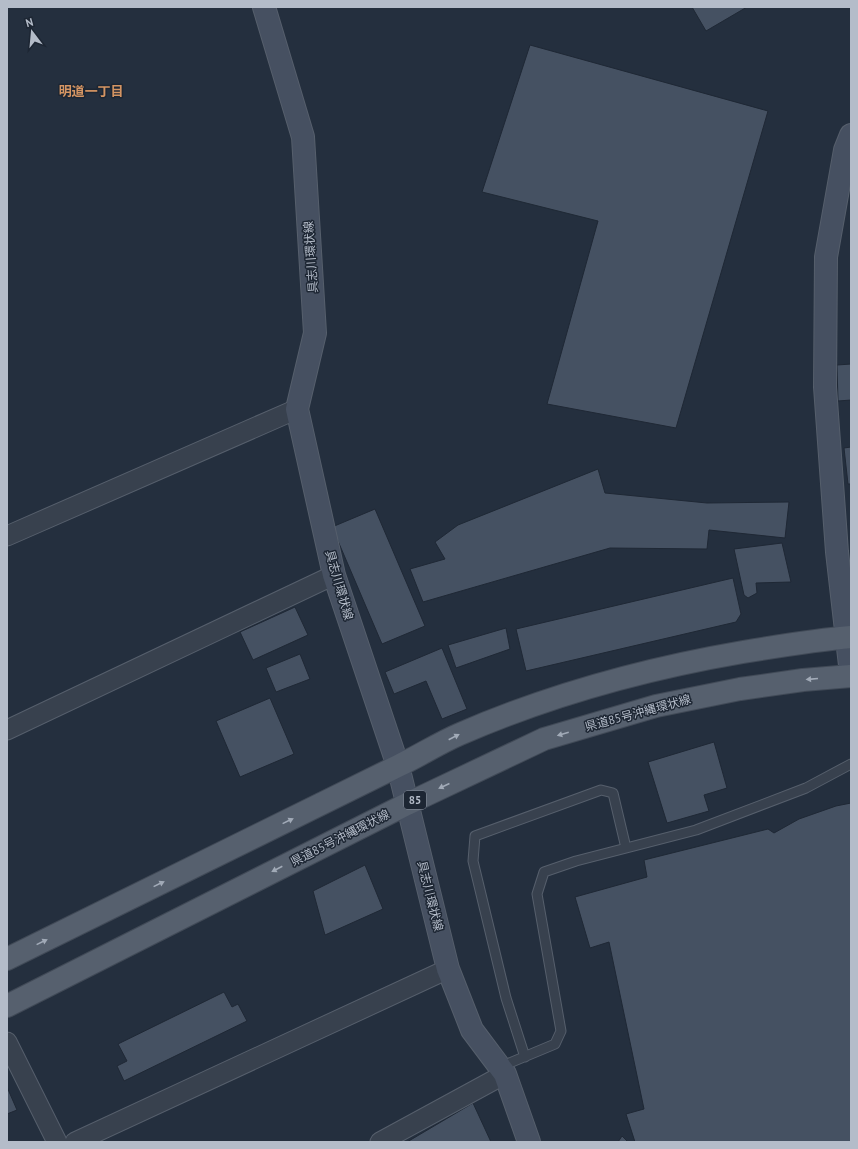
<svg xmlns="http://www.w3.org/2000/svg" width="858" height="1149" viewBox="0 0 858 1149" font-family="'PT Sans','Noto Sans JP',sans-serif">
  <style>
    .building { fill: #455162; stroke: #1f2835 }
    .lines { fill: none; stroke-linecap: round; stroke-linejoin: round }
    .lane-casing { stroke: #565f6c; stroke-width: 11 }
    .street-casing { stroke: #565f6c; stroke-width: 21 }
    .secondary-casing { stroke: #565f6c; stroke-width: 24 }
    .primary-casing { stroke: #414a57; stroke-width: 24 }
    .lane { stroke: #38414e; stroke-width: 9 }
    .street { stroke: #38414e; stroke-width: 19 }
    .secondary { stroke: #465061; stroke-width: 22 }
    .primary { stroke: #56606e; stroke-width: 22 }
    .oneway { fill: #a1aab7 }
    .labels { text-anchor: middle; stroke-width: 3; stroke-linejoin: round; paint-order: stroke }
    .shield { fill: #1d2633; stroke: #878f9c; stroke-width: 1 }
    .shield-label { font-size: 11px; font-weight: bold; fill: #b4bcc9 }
    .street-label { font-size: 12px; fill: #b4bcc9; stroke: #1d2633 }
    .neighbourhood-label { font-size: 13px; font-weight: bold; fill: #d59563; stroke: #1d2633 }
  </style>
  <rect width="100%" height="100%" fill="#242f3e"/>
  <path class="building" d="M 692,7 L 747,7 L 706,31 Z
    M 530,45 L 768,111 L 676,428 L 547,404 L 598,221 L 482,192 Z
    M 851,364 L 851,400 L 838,401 L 837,365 Z
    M 851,447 L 851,484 L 848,484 L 844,448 Z
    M 598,469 L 605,493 L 707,503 L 789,502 L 785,538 L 709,530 L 707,549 L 610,548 L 423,602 L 410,569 L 445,559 L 435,542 L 458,525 Z
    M 375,509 L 425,626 L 382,644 L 332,527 Z
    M 782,543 L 791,582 L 756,583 L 757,593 L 748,598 L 744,595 L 734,549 Z
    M 733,578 L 741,614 L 736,622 L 526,671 L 516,629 Z
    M 295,607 L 308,635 L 253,660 L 240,632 Z
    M 506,628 L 510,649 L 456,668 L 448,645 Z
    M 442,648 L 467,709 L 442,719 L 426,681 L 394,694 L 385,672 Z
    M 300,654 L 310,679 L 276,692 L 266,668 Z
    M 270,698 L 294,754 L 240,777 L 216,721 Z
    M 714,742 L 727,788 L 704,795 L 709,811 L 667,823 L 648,762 Z
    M 851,803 L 851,1142 L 635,1142 L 626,1114 L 644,1109 L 609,942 L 590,948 L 575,897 L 647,877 L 644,860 L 768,829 L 774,833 L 799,819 L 836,806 Z
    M 365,865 L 383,909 L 325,935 L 313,891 Z
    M 224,992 L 232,1007 L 238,1004 L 247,1021 L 124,1081 L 117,1066 L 127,1061 L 118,1044 Z
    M 7,1087 L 17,1110 L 7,1114 Z
    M 473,1103 L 491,1142 L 407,1142 Z
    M 622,1136 L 628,1142 L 618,1142 Z"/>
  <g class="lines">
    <defs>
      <path id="lane" d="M 525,1057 L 506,998 L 473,861 L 475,836 L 601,790 L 613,793 L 626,848
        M 500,1067 L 555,1044 L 561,1031 L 537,894 L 544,872 L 576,861 L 696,830 L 806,788 L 851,764"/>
      <path id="street" d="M 7,536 L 297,409
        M 7,730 L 334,575
        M 7,1042 L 57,1142
        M 75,1142 L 448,969
        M 380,1142 L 505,1074"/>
      <path id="secondary" d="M 264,7 L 303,137 L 315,333 L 297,409 L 334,575 L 398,766 L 448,969 L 472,1030 L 505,1074 L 529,1142
        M 851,135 L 845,150 L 826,257 L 825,387 L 837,552 L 851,674"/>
      <path id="primary" d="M 7,959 L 398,766 C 419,756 439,743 460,734 C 552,694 644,669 743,652 C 779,646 815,640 851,637
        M 7,1006 L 407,804 L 544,739 L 656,706 L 740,689 L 803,680 L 851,676"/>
    </defs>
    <use href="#lane" class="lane-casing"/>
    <use href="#street" class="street-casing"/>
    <use href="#secondary" class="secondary-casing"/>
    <use href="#primary" class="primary-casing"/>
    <use href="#lane" class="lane"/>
    <use href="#street" class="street"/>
    <use href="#secondary" class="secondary"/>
    <use href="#primary" class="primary"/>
  </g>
  <defs><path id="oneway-solid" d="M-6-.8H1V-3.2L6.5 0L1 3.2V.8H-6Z"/></defs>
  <g class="oneway">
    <use href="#oneway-solid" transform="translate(812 679) rotate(175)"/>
    <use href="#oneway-solid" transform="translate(563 734) rotate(164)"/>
    <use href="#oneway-solid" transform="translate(454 737) rotate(-27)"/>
    <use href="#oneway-solid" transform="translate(444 786) rotate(155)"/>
    <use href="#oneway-solid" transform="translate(288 821) rotate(-26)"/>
    <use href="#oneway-solid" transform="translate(277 869) rotate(153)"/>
    <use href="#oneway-solid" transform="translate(159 884) rotate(-26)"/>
    <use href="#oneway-solid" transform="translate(42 942) rotate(-26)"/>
  </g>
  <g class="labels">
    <rect class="shield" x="404" y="791" width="22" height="18" rx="3"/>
    <g class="shield-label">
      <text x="415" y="804">85</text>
    </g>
    <g class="street-label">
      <text transform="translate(311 257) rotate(-94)" y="4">具志川環状線</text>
      <text transform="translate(339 585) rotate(74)" y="4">具志川環状線</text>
      <text transform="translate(638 713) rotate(-15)" y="4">県道85号沖縄環状線</text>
      <text transform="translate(340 838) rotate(-27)" y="4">県道85号沖縄環状線</text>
      <text transform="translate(430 896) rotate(76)" y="4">具志川環状線</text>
    </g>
    <g class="neighbourhood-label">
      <text x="91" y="96">明道一丁目</text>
    </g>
  </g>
  <rect width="858" height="1149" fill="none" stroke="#b4bcc9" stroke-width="16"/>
  <g transform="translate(32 32) rotate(344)" stroke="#1d2633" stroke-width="3" paint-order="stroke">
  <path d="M0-3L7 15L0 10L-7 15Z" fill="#b4bcc9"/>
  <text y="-6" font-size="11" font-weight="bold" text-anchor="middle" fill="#b4bcc9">N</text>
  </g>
</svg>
